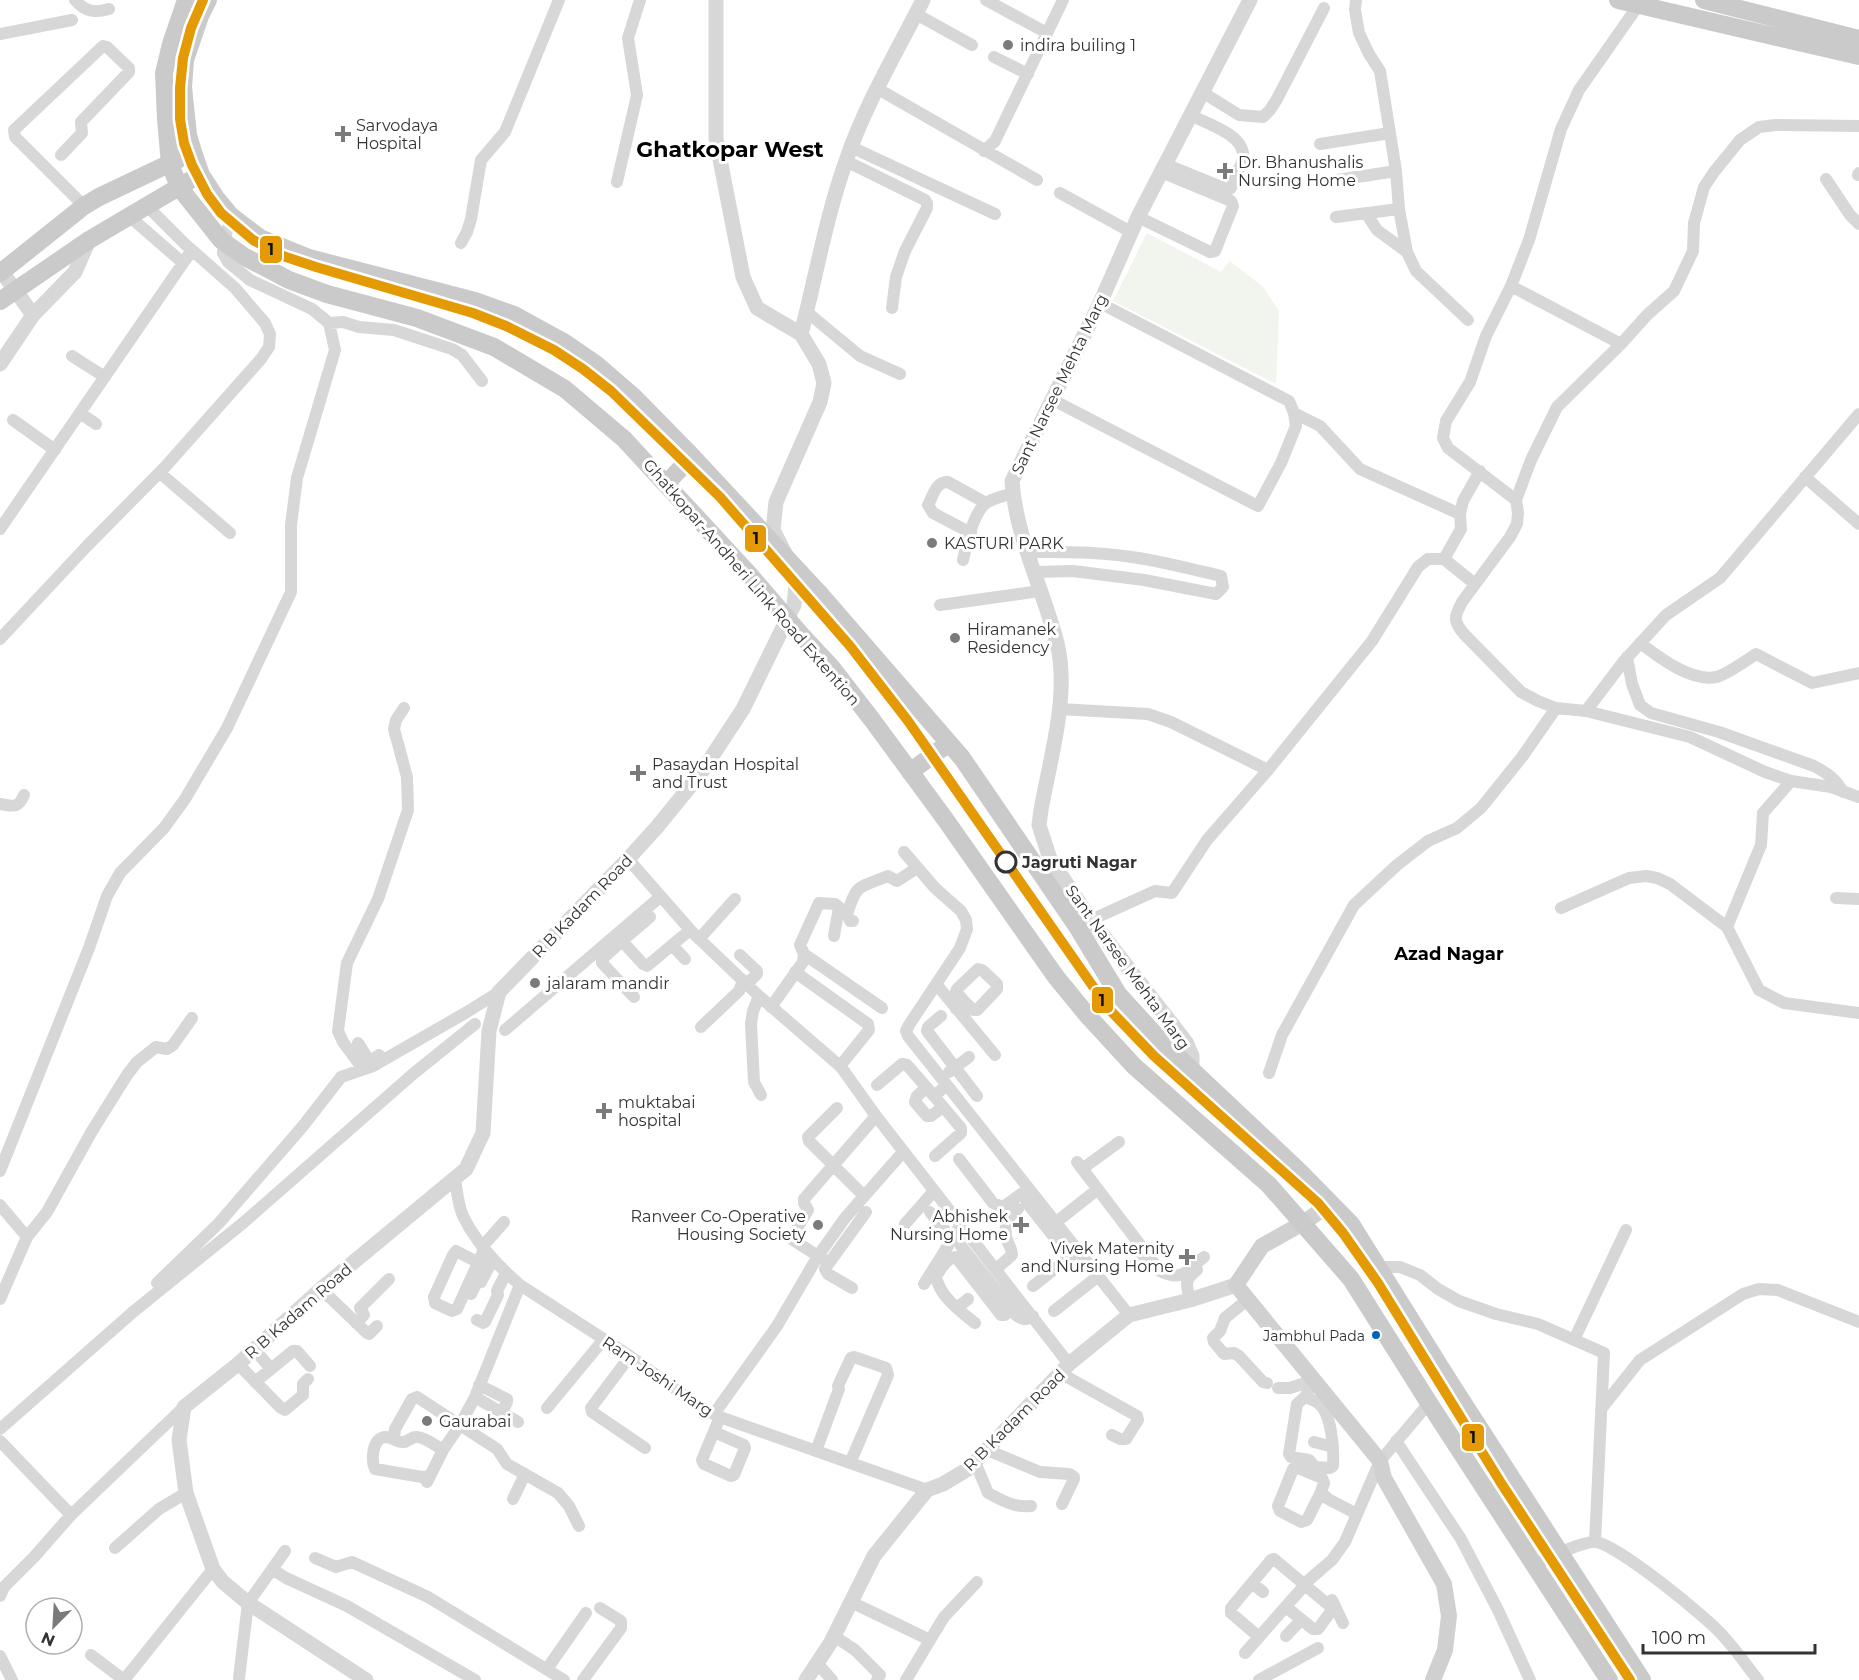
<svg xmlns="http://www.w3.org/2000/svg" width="1859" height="1680" viewBox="0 0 1859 1680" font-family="Montserrat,sans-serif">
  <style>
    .green { fill: #f1f5ed }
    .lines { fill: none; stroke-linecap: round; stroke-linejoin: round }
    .minor { stroke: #d7d7d7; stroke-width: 12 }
    .tertiary { stroke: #d7d7d7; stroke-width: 15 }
    .secondary { stroke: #d0d0d0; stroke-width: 16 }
    .primary { stroke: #cacaca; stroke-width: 18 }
    .primary-bridge { stroke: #cacaca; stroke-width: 18 }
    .metro-1-casing { stroke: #fff; stroke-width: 15 }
    .metro-1 { stroke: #e39a05; stroke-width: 10 }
    .poi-dot { fill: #7a7a7a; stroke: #fff; stroke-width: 2 }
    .stop-dot { fill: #fff; stroke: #333; stroke-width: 3 }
    .bus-dot { fill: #0065bd; stroke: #fff; stroke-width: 2 }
    .labels { text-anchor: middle; stroke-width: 6; stroke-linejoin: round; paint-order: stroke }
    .bus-label { font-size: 14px; fill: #333; stroke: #fff; text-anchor: end }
    .poi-label { font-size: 16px; fill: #333; stroke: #fff; text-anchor: start }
    .street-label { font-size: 16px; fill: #333; stroke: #fff }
    .stop-label { font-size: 16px; font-weight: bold; fill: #333; stroke: #fff; text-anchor: start }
    .neighbourhood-label { font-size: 18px; font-weight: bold; fill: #000; stroke: #fff }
    .district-label { font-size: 22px; font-weight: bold; fill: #000; stroke: #fff }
    .line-badge { stroke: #fff; stroke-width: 2 }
    .pale-badge-label { font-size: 16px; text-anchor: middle; font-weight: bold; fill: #111 }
  </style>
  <rect width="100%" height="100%" fill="#fff"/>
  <path class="green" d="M 1147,233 L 1221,272 L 1230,261 L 1263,287 L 1279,311 L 1276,384 L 1113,301 Z"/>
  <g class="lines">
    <path class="minor" d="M 75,0 C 85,12 95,13 109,9
      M 986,0 L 1047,33
      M 1356,0 L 1355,10 L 1359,33 L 1369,54 L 1380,71 L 1396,171 L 1399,209 L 1407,252 L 1416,271 L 1468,320
      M 916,14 L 972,45
      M 0,34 L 72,20
      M 994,57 L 1028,74
      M 878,89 L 1037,180
      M 1202,92 L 1239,115 L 1263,117 L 1270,110 L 1277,99 L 1324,8
      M 1859,126 L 1776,125 L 1759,127 L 1740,140 L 1714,172 L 1704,187 L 1694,223 L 1693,251 L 1674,291 L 1647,315 L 1621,344 L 1557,407 L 1531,460 L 1516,500 L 1518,513 L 1517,524 L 1510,537 L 1462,602 C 1454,617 1453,621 1464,634 L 1521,692 L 1538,701 L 1556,708 L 1586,711 L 1690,737 L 1765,772 L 1791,781 L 1831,787 L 1859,797
      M 1320,144 L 1390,133
      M 851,147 L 995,214
      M 984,151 L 995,141 L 1063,0
      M 61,155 L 82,133 L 81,122 L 129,72 L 129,68 L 107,47 L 103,46 L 14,130 L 15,137 L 84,206
      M 846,161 L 925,200 L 927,203 L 927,208 L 905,251 L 896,277 L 892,308
      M 1165,164 L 1224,188 L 1230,189 C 1234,183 1236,177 1238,171 C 1240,167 1243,162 1243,158 C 1246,135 1206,123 1190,115
      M 1858,175 L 1859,173
      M 1826,179 L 1850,215 L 1859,224
      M 1331,181 L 1396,171
      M 617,182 L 637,95 L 628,38 L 640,0
      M 1060,193 L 1131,232
      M 1366,213 L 1377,230 L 1407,252
      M 129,216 L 183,263
      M 1138,217 L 1210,252 L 1215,251 L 1233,206 L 1231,201 L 1161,172
      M 1336,217 L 1399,209
      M 461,243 L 467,232 L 471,219 L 481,160 L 505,132 L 559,0
      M 1511,286 L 1621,344
      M 807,312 L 860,356 L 900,374
      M 329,323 L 343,322 L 359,327 L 394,330 L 452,349 L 462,355 L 482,381
      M 72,356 L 105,377
      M 1051,399 L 1258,506 L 1281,463 L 1296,426 L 1294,413 L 1289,401 L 1100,303
      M 80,413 L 96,424
      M 1294,413 L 1320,426 L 1360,469 L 1460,514
      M 13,420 L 55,450
      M 160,473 L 230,533
      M 1805,477 L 1859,524
      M 1516,500 L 1448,448 L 1443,438 L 1446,421 L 1470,382 L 1486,336 L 1511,286 L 1529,240 L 1561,129 L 1579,90 L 1642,0
      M 0,529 L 192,250
      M 971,533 L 933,513 L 928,505 C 933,496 936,481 948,482 L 986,503
      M 1026,552 C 1053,552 1079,551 1106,554 C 1145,557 1183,567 1221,576 L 1223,587 L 1216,594 L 1144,580 L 1073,571 L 1034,572
      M 1444,559 L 1461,529 L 1460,514 L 1463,501 L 1480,471
      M 963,560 C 967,544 973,513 986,503 C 993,498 1005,496 1013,493
      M 940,605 L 1040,591
      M 0,639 L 87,546 L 165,467 L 261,359 L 269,347 L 270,334 L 265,323 L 235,288 L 185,244 L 147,206
      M 1640,643 C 1659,657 1690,682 1716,677 C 1724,676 1747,660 1756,654 L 1812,683 L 1859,673
      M 1627,657 L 1632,684 L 1640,705 L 1651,713 L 1719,732 L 1814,766 C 1827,773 1836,779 1843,792
      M 1060,709 L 1148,714 L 1171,722 L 1268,770
      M 1586,711 L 1624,661 L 1666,615 L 1720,578 L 1859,414
      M 0,804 C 13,806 18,809 24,795
      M 904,852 L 935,888 L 961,911 L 966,920 L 967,929 L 960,948 L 909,1025 L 906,1031 L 908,1036 L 1129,1315
      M 628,859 L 693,933 L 759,996 L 841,1067 L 876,1116 L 1069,1364
      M 1836,898 L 1859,899
      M 1561,908 L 1629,878 L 1646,876 L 1657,878 L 1670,884 L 1727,927 L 1759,990 L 1784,1003 L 1859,1013
      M 1091,920 L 1155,891 L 1172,893 L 1207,840 L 1268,770 L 1372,641 L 1418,567 L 1428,559 L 1444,559 L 1475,584
      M 853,921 L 850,921 L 847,914 C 857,883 858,888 888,876 L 897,881 L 917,868
      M 1727,927 L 1761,845 L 1763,813 L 1791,781
      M 699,939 L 735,899
      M 622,941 L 650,917
      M 672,945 L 685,959
      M 804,954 L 882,1008
      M 740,955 L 757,971 L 757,974 L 747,984
      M 795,972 L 868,1024 L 869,1030 L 840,1066
      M 937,985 L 995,1055
      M 759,996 L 753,1011 L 751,1024 L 754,1082 L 761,1095
      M 634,997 L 602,963 L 602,959 L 622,941 L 643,964 L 647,966 L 690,930
      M 771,1007 L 803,962 L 804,954 L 800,945 L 819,903 L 835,904 L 839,907 L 834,936
      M 956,1009 L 964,1001 L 973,1010 L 977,1010 L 997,989 L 997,984 L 982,970 L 978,969 L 957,989 L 956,992 L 964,1001
      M 941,1016 L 928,1027 L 927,1031 L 977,1096
      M 701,1027 L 739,991 L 743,980
      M 505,1030 L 660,897
      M 358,1043 L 368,1059 L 371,1060 L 379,1055
      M 363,1069 L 343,1042 L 338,1031 L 347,963 L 378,899 L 408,810 L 407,777 L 394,729 L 396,720 L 404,708
      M 949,1072 L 969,1057
      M 1269,1073 L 1282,1035 L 1354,905 L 1397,865 L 1428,841 L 1457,828 L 1481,808 L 1522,757 L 1556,708
      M 877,1085 L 902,1064 L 907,1065 L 934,1096
      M 926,1088 L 917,1096 L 915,1102 L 927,1116 L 931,1116 L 943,1107
      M 837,1108 L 808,1137 L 809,1141 L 864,1196
      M 935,1156 L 961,1133 L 961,1128 L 934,1096 L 946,1086
      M 959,1159 L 993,1203 L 1003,1207 L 1028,1189
      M 1077,1162 L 1160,1271 C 1183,1282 1186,1271 1204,1257
      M 1082,1169 L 1119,1142
      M 0,1171 L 89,948 L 107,896 L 120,873 L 164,828 L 185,799 L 227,728 L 291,592 L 291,525 L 297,478 L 335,350 L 329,323 L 312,309 L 250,280 L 228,262 L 223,253 L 224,242 L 231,216
      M 455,1179 C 457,1191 458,1205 463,1216 C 476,1243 497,1265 520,1285 L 630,1356 L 703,1409 L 720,1417 L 927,1490
      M 1027,1203 L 1070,1257
      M 0,1205 L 27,1237
      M 930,1212 L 952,1239
      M 1055,1223 L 1098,1189
      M 905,1224 L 934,1191
      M 961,1246 L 1016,1315 C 1023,1320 1025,1321 1033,1316
      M 482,1247 L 504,1222
      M 479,1263 L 456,1251 L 453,1255 L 434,1297 L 435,1303 L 452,1311 L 457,1309 L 484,1250
      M 829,1263 L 866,1212
      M 1134,1265 L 1148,1255
      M 1378,1267 L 1400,1267 L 1420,1275 L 1438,1289 L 1459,1301 L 1496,1314 L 1538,1324 L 1604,1353 L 1595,1542
      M 996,1269 L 1012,1255 C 1012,1248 1009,1246 1007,1240 C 1003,1226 1007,1217 1018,1209
      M 157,1283 L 219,1223 L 303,1126 L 341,1077 L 373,1066 L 467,1012 L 499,992
      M 924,1284 L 961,1225
      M 520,1285 L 475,1397 L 460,1425 L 497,1449 L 507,1464 L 558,1493 L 569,1506 L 579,1526
      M 1033,1286 L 1076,1252
      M 852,1288 L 828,1274 L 825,1269 L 829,1263 L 793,1240 L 793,1235 L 808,1210 L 804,1203 L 804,1199 L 876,1116
      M 321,1289 L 367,1333 L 369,1334 L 377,1326
      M 471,1294 L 477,1282 L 481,1282 L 493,1259
      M 0,1299 L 27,1237 L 47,1212 L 92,1131 L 127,1075 L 137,1062 L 156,1047 L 167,1049 L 173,1045 L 192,1018
      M 1190,1300 C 1186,1284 1184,1280 1197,1270
      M 1247,1300 L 1225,1318 L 1220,1331 L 1213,1338 L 1214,1342 L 1224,1354 L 1234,1353 L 1239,1356 L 1263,1382 L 1267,1383
      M 957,1308 L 968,1299
      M 1054,1311 L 1097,1277
      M 477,1320 L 483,1323 L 485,1322 L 498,1295 L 497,1291 L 506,1273
      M 356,1323 L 364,1315 L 360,1308 L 389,1279
      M 975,1323 C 960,1311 939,1296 936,1276 C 942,1268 946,1258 956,1257 L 1001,1315 L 1005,1315 L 1012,1309
      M 1574,1340 L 1626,1230
      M 254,1349 L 271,1369
      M 630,1356 L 591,1408 L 592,1412 L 645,1448
      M 238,1364 L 281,1408 L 285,1410 L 303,1395 L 303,1384 L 308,1379
      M 1060,1373 L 1137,1416 L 1138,1420 L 1126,1439 L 1120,1439 L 1112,1435
      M 255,1382 L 293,1351 L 297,1351 L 310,1366
      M 479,1385 L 507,1399 L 507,1402 L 502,1413
      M 1278,1388 L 1290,1388 L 1314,1380
      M 475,1397 L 518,1422
      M 1305,1397 C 1309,1399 1314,1400 1318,1403 C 1332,1413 1334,1450 1333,1466 L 1330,1468 L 1315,1467 L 1309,1460 L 1291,1457 L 1289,1454 L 1297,1404 L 1305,1397 L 1314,1380
      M 547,1408 L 604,1339
      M 1601,1409 L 1640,1360 L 1743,1294 L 1759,1289 L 1778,1290 L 1859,1322
      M 714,1414 L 777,1326 L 818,1256 L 845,1218 L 903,1152
      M 0,1429 L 133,1312 L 243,1223 L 413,1074 L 475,1024
      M 714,1432 L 744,1445 L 745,1448 L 734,1475 L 731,1476 L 704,1464 L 702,1460 L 720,1417
      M 394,1439 L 395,1429 L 412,1399 L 417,1397 L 460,1425 L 443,1450 L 427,1482
      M 0,1441 L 71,1515
      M 1396,1441 L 1461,1539 L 1498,1610 L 1530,1680
      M 1314,1442 L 1333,1447
      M 987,1450 L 1040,1472 L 1069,1474 L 1074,1477 L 1074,1479 L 1062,1504
      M 816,1451 L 839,1389 L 838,1386 L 851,1358 L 854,1357 L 886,1368 L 888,1375 L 850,1463
      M 975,1462 L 988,1493 C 1002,1500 1014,1508 1031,1506
      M 430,1476 L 422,1477 L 375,1469 C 371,1460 372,1437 386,1437 C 392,1437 397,1443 404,1442 C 409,1441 412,1436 417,1437 C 425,1437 436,1446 443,1450
      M 1321,1492 L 1307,1520 L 1301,1522 L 1280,1511 L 1278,1506 L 1293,1469 L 1298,1468 L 1322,1478 L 1324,1483 L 1321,1492 L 1328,1499 L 1357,1514
      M 513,1499 L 525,1474
      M 115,1548 L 159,1509 L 186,1493
      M 315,1558 L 336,1567 L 352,1562 L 428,1597 L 564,1680
      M 1535,1565 C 1548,1559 1581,1541 1595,1542 C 1616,1543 1708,1618 1724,1637 C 1736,1650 1747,1666 1758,1680
      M 272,1569 L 286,1578 L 347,1606 L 475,1680
      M 1252,1583 L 1263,1592
      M 0,1596 L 4,1587 L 34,1557 L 71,1515 L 184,1407
      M 1332,1600 L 1343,1623
      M 851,1602 L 930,1640 L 906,1680
      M 1286,1607 L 1313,1629 L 1318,1629 L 1332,1610 L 1331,1607 L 1274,1559 L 1271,1560 L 1231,1608 L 1231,1613 L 1259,1637 L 1310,1579 L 1332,1560 L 1345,1542 L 1380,1461 L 1429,1403
      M 834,1636 L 855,1650 L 880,1675 L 877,1680
      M 1286,1636 L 1301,1620
      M 930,1640 L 944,1617 L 977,1582
      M 1245,1653 L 1259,1637
      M 91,1655 L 124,1680
      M 0,1656 L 12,1680
      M 817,1663 L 832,1680
      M 547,1669 L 586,1613
      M 239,1678 L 248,1603 L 285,1551
      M 124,1680 L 213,1569
      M 583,1680 L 621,1628 L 621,1621 L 600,1608
      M 1259,1680 L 1318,1648"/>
    <path class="tertiary" d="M 2,272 L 33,315
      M 801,334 C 816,276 826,217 846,161 C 864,107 897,51 923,0
      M 0,364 L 33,315 L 75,272 L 89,240
      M 1192,1069 L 1192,1056 L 1186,1042 L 1091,920 L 1050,859 L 1039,825 L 1041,810 C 1050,758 1070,695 1057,643 C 1043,588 1016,538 1012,481 L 1100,303 L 1138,217 L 1250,0
      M 366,1680 L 248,1603 L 223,1582 L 213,1569 L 186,1493 L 179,1440 L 184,1407 L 238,1364 L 321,1289 L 466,1169 L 483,1133 L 489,1031 L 499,992 L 628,859 L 657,827 L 701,773 L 743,709 L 794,605 L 797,577 L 773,530 L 776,502 L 820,402 L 824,383 L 819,364 L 801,334 L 757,308 L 743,277 L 716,139 L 716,0
      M 806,1680 L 831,1642 L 874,1556 L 927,1490 L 943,1484 L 968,1469 L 1069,1364 L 1129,1315 L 1190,1300 L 1236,1285"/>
    <path class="secondary" d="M 1330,1204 L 1303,1223 L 1262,1246 L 1236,1285 L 1380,1461 L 1384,1478 L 1444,1584 L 1449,1616 L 1445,1650 L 1433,1680"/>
    <path class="primary" d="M 186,0 L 171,44 L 164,73 L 166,119 L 170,164 L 179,187 L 221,240 L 245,257 L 289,280 L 327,294 L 417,318 L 494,347 L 565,389 L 624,439 L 748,573
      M 208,0 L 200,16 L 185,60 L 183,87 L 188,135 L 193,152 L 201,175 L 216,198 L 231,216 L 260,238 L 309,258 L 475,301 L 514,315 L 565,343 L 597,365 L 634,397 L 687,451 L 756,525
      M 1618,0 L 1859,56
      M 1704,0 L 1859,39
      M 0,273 L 84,206 L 99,197 L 179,159
      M 0,301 L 89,240 L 189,181
      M 666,484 L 692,456
      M 819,593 L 962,758 L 1078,928 L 1118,994 L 1160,1040 L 1300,1172 L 1351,1224 L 1449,1381 L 1642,1680
      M 804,638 L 832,668 L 873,721 L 945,819 L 1056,977 L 1088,1016 L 1134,1066 L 1269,1185 L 1351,1279 L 1429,1403 L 1609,1680
      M 910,772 L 949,743"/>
    <path class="primary-bridge" d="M 756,525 L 819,593
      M 748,573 L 804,638"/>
    <defs>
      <path id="metro-1" d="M 203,0 L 191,28 L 183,58 L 180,88 L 180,119 L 184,143 L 192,165 L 207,194 L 221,213 L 253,240 L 283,256 L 316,267 L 473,313 L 506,326 L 554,350 L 583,369 L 611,391 L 720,497 L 850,646 L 908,721 L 1108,1008 L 1154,1056 L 1318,1203 L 1343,1233 L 1378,1283 L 1501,1483 L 1630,1680"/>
    </defs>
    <use href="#metro-1" class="metro-1-casing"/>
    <use href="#metro-1" class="metro-1"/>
  </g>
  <g class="poi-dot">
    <circle cx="1008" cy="45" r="6"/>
    <path d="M340 125h6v6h6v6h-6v6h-6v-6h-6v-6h6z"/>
    <path d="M1222 162h6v6h6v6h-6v6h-6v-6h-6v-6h6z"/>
    <circle cx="932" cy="543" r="6"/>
    <circle cx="955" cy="638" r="6"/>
    <path d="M635 764h6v6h6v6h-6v6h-6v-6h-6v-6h6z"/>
    <circle cx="535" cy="983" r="6"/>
    <path d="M601 1102h6v6h6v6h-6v6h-6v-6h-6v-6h6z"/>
    <circle cx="818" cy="1225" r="6"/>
    <path d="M1018 1216h6v6h6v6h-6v6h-6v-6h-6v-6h6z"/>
    <path d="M1184 1248h6v6h6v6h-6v6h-6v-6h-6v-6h6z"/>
    <circle cx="427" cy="1421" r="6"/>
  </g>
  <circle class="stop-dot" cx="1006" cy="862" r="10"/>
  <circle class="bus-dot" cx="1376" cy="1335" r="5"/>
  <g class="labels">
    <g class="bus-label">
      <text x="1365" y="1341">Jambhul Pada</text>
    </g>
    <g class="poi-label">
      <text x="1020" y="51">indira builing 1</text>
      <text x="356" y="131">Sarvodaya<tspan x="356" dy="18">Hospital</tspan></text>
      <text x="1238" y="168">Dr. Bhanushalis<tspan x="1238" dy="18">Nursing Home</tspan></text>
      <text x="944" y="549">KASTURI PARK</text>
      <text x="967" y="635">Hiramanek<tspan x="967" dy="18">Residency</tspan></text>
      <text x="652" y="770">Pasaydan Hospital<tspan x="652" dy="18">and Trust</tspan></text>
      <text x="547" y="989">jalaram mandir</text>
      <text x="618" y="1108">muktabai<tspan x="618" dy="18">hospital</tspan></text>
      <text x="806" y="1222" text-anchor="end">Ranveer Co-Operative<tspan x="806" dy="18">Housing Society</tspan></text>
      <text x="1008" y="1222" text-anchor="end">Abhishek<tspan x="1008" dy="18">Nursing Home</tspan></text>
      <text x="1174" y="1254" text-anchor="end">Vivek Maternity<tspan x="1174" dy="18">and Nursing Home</tspan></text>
      <text x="439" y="1427">Gaurabai</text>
    </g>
    <g class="street-label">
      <text transform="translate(1059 384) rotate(-64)" y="6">Sant Narsee Mehta Marg</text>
      <text transform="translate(752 582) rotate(49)" y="6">Ghatkopar-Andheri Link Road Extention</text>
      <text transform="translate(582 906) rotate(-46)" y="6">R B Kadam Road</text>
      <text transform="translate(1128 967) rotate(54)" y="6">Sant Narsee Mehta Marg</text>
      <text transform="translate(298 1311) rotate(-41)" y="6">R B Kadam Road</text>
      <text transform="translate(658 1376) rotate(34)" y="6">Ram Joshi Marg</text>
      <text transform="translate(1014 1420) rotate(-45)" y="6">R B Kadam Road</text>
    </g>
    <g class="stop-label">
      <text x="1022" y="868">Jagruti Nagar</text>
    </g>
    <g class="neighbourhood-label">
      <text x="1449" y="960">Azad Nagar</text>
    </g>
    <g class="district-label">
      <text x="730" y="157">Ghatkopar West</text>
    </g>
  </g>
  <g class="line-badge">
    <rect x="259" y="235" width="24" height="29" rx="6" fill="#e39a05"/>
    <rect x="744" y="524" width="23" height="29" rx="6" fill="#e39a05"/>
    <rect x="1091" y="986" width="23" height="28" rx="6" fill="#e39a05"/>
    <rect x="1461" y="1423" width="24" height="29" rx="6" fill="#e39a05"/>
  </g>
  <g class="pale-badge-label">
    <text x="271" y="255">1</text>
    <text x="756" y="544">1</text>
    <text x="1102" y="1006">1</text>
    <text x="1473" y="1443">1</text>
  </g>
  <g transform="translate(54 1626) rotate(204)"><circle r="28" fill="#ffffff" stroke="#adadad" stroke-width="1.5"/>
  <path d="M0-4.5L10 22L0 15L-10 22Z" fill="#7a7a7a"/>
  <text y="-9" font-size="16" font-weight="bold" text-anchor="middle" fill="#333333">N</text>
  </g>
  <path d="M1643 1644v9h172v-9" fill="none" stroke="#333333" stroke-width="3"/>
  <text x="1652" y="1644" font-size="18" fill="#333333" stroke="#ffffff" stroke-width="4.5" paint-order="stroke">100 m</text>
</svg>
